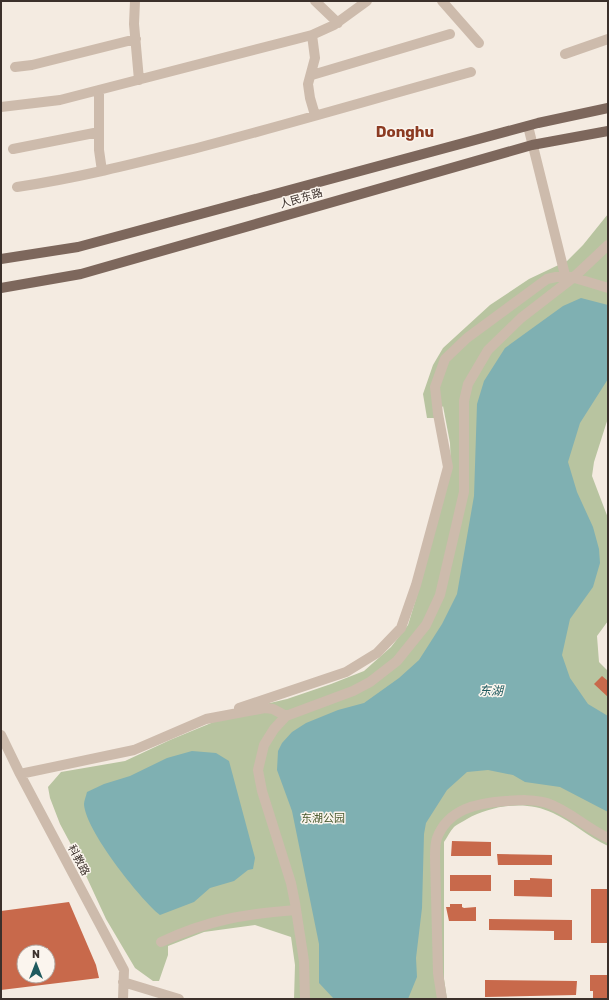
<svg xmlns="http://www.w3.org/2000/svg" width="609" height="1000" viewBox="0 0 609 1000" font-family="Rubik,'Noto Sans SC',sans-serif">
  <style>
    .green { fill: #b8c4a0 }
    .water { fill: #7fb0b2 }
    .building { fill: #c8694b; fill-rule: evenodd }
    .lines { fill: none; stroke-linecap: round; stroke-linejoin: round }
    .minor { stroke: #cdbbac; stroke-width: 10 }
    .primary { stroke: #7d675c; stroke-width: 10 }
    .labels { text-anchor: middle; stroke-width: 3; stroke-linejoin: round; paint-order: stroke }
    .street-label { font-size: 11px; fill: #3b302b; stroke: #fbf5ee }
    .park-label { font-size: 11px; fill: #4a5a2e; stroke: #fbf5ee }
    .water-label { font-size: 12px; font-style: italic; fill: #1f5a5e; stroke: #fbf5ee }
    .district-label { font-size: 15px; font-weight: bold; fill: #8c3b22; stroke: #fbf5ee }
  </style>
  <rect width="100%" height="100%" fill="#f4ebe1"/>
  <path class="green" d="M 608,214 L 608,418 L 594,462 L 592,476 L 608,518 L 608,621 L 597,636 L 599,662 L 608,671 L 608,846 C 588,837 573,822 553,813 C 526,800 493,805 467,819 C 463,822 457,824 454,827 C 450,831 447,838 444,842 L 444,979 L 447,999 L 294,999 L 295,965 L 291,937 L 255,925 L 204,932 L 168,946 L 168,955 L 159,981 L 153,981 L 135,968 L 106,919 L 75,852 L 60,824 L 50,798 L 48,787 L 61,772 L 125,761 L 170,740 L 245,709 L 287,699 L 331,684 L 364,671 L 391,647 L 408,625 L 419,589 L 451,468 L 450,443 L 443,406 L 434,418 L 427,418 L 423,394 L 433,365 L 443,348 L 490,305 L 529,279 L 567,261 L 583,245 Z"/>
  <path class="water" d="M 581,298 L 608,305 L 608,379 L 580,423 L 568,462 L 577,492 L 593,527 L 599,549 L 600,563 L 593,587 L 570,619 L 562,655 L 570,678 L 588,704 L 608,716 L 608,812 L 560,787 L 525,782 L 513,775 L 488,770 L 467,772 L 447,790 L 426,823 L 424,834 L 422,908 L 416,958 L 417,977 L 408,999 L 334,999 L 319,983 L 319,944 L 292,811 L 277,770 L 278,751 L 282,743 L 292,732 L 306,723 L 338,710 L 364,703 L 399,678 L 419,660 L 442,624 L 457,594 L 474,496 L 477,404 L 484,381 L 505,348 L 563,306 Z
    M 192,751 L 216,753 L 229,761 L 255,858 L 253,869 L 248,870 L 234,881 L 210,888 L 194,902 L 160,915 C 140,899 85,830 84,804 C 84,801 86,796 87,792 L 104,784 L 130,776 L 167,758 Z"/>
  <path class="building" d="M 602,676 L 608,681 L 608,697 L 594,684 Z
    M 452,841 L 491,842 L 491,856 L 451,856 Z
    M 497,854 L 552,855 L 552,865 L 498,865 Z
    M 450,875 L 491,875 L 491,891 L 450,891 Z
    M 530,878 L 552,879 L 552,897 L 514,896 L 514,880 L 530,880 Z
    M 591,889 L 608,889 L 608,943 L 591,943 Z
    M 69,902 L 96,965 L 99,978 L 1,990 L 1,911 ZM 48,948 L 48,976 L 24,976 L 24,951 Z
    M 450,904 L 462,904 L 462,907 L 464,908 L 476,907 L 476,921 L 449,921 L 446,907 L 450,907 Z
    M 489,919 L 572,920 L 572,940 L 554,940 L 554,931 L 489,930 Z
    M 590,975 L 608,975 L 608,999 L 593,999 L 593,991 L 590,991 Z
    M 485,980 L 577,981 L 576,995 L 485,997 Z"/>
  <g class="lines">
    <path class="minor" d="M 135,1 L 134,24 L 139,80
      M 315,1 L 338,23
      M 442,1 L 479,43
      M 312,35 L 315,58 L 308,84 L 310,98 L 315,115
      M 565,54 L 608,39
      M 15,67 L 32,65 L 136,39
      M 312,75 L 450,34
      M 99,90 L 99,150 L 102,171
      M 1,107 L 60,100 L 312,35 L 334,25 L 367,1
      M 528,126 L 565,275
      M 13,149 L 99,132
      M 17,187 C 78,178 137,163 197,148 C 289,124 380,97 471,72
      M 239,708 L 346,672 L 377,653 L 401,628 L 416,585 L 448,467 L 438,414 L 435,387 L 445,359 L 467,338 L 547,279 L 565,275 L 608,288
      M 286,716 L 274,729 L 264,745 L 258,770 L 262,791 L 291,883 L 295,903 L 304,961 L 305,999
      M 1,735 L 20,774 L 124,970 L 123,999
      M 20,774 L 134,750 L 206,719 L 265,708 L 273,709 L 286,716 L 353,691 L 370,682 L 397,661 L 426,625 L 440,595 L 464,492 L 464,401 L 468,384 L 488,350 L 521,318 L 574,277 L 608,245
      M 161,942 C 209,920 243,914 296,910
      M 123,982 L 179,999
      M 442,999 L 438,973 L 435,857 C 435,851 435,844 437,838 C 448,809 477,803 505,801 C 519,800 533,799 547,803 C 570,811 586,828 608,838"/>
    <path class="primary" d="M 1,259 L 78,247 L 538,123 L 608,108
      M 1,288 L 81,274 L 532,145 L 608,131"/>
  </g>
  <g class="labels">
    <g class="street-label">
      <text transform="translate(301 198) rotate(-16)" y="4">人民东路</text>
      <text transform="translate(79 860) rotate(62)" y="4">科教路</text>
    </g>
    <g class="park-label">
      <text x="323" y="822">东湖公园</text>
    </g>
    <g class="water-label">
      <text x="491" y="695">东湖</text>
    </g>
    <g class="district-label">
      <text x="405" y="137">Donghu</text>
    </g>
  </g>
  <rect width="609" height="1000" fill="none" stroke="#3b302b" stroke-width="4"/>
  <g transform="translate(36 964)"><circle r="19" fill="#fbf5ee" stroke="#aea6a0"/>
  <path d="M0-3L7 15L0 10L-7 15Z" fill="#1f5a5e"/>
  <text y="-6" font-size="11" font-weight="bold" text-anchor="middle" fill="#3b302b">N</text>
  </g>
</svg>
